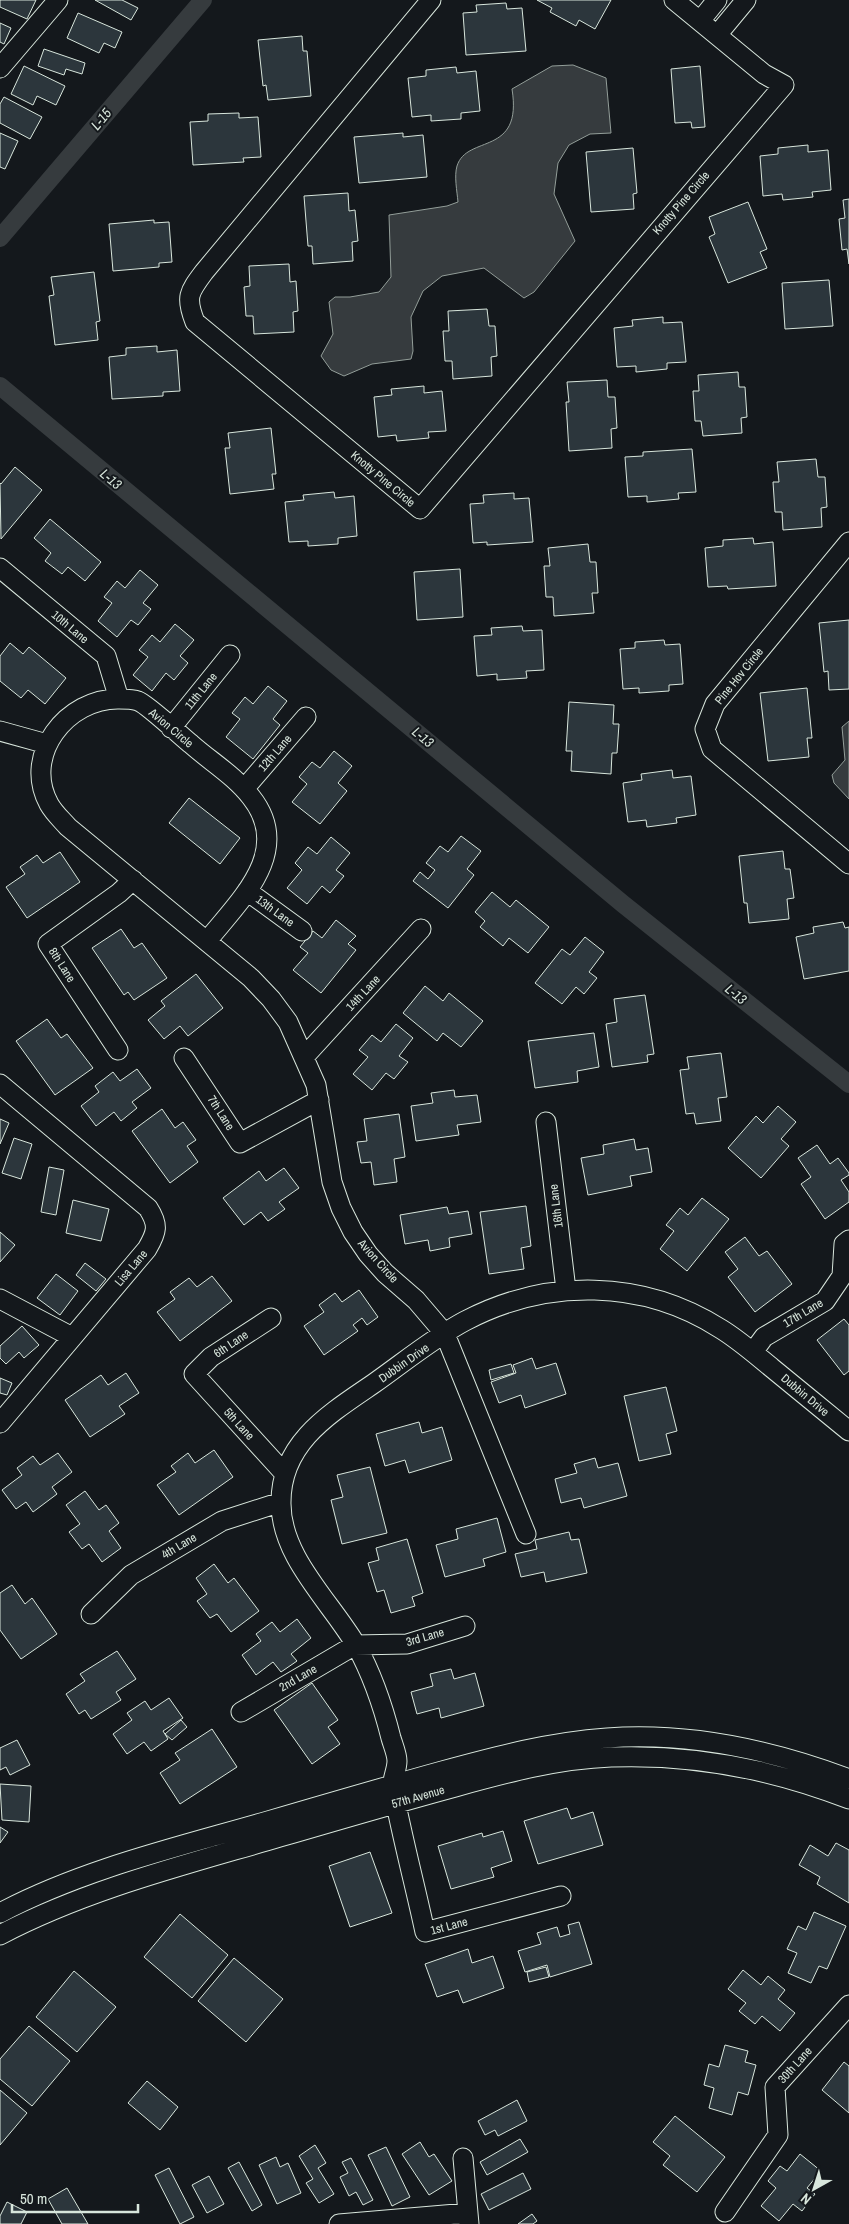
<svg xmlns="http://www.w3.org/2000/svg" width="849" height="2224" viewBox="0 0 849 2224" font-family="'Archivo Narrow',sans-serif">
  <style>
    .water { fill: #363b3e; stroke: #939e99 }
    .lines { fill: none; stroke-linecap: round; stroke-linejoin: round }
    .canal { stroke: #363b3e; stroke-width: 18 }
    .building { fill: #2c363c; stroke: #d8e6dc }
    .minor-casing { stroke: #d8e6dc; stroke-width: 21 }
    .minor { stroke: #14181c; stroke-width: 19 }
    .labels { text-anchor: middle; stroke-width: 4; stroke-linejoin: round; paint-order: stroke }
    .street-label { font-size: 12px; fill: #d8e6dc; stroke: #14181c }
    .water-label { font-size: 14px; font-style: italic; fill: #d8e6dc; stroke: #14181c }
  </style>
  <rect width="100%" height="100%" fill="#14181c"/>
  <path class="water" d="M 573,65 L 606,78 L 611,133 L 590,134 L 569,145 L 558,163 L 554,194 L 575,241 L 534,292 L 524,298 L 484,268 L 442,276 L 423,291 L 411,317 L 413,351 L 411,359 L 372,364 L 344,376 L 331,370 L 321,356 L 333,334 L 329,302 L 335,297 L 350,297 L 379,292 L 391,277 L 389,215 L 447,206 L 458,202 C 457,191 454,176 457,166 C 467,134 523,157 512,89 L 552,66 Z
    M 849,721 L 849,799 L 834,783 L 832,775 L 845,760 L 842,727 Z"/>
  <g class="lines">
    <path class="canal" d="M 0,238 L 203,0
      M 0,386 L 623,904 L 849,1084"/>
  </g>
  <path class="building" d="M 0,0 L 36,0 L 27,19 L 0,7 Z
    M 95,0 L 122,0 L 138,8 L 131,20 Z
    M 537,0 L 611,0 L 595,29 L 579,20 L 576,26 L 550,12 L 552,8 Z
    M 506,3 L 507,9 L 522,8 L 526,51 L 466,55 L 463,13 L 477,12 L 476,5 Z
    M 78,13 L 122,32 L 115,48 L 104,43 L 99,53 L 67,38 Z
    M 0,23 L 11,28 L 4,44 L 0,42 Z
    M 302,36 L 303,51 L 307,51 L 311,96 L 268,100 L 266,85 L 263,86 L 258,40 Z
    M 44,49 L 85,63 L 82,74 L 66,69 L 64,75 L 38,66 Z
    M 24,66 L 65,86 L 56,105 L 37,96 L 33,105 L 11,94 Z
    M 700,66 L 705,127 L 692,128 L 691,122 L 675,123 L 671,69 Z
    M 456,67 L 457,73 L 476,71 L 480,111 L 461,113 L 461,119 L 431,121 L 431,115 L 412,117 L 408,78 L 426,76 L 426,70 Z
    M 4,97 L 42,117 L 30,139 L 0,123 L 0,104 Z
    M 239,113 L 239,118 L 258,117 L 261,157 L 243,158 L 244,162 L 193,165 L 190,122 L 208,121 L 208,114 Z
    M 0,133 L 18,141 L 5,169 L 0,167 Z
    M 403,133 L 403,137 L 423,135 L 427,177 L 359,183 L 354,137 Z
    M 808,145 L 808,152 L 828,150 L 831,190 L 812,192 L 813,197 L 783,200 L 782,194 L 763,196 L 760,156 L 778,154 L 778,148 Z
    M 633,148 L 637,193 L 633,194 L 634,209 L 591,212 L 586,152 Z
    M 348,193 L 349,211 L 355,210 L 358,241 L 352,242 L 353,261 L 313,264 L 312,246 L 308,246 L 304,196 Z
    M 849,199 L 849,264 L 847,249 L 842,250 L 839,219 L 845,218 L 843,200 Z
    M 748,202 L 767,249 L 760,252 L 767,268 L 728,283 L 709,237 L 715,234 L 709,217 Z
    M 154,220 L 154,223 L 169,222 L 172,262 L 159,263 L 159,267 L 113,271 L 109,224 Z
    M 289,264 L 290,282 L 296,281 L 298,311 L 293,312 L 294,332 L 254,334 L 253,316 L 246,316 L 244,287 L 250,286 L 249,266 Z
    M 94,272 L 100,321 L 96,322 L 98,340 L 55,345 L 49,296 L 54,295 L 51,277 Z
    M 829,280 L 833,326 L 785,329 L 782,283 Z
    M 487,309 L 489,326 L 495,326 L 497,356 L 491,357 L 492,376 L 453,379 L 452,361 L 445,361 L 443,331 L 449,331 L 448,311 Z
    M 663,317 L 663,323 L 682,322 L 686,362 L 667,363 L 667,369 L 636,372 L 636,366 L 617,367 L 614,328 L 633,326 L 632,320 Z
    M 157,346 L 157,352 L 177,350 L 180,391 L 163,392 L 163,396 L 112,399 L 109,357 L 126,355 L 126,348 Z
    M 738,372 L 739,387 L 745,387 L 747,417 L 741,418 L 742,433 L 703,436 L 701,421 L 695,421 L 693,391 L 699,391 L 698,375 Z
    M 607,380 L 608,397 L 615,397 L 617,428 L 611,429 L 612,448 L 569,451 L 566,402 L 569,402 L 567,382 Z
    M 424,386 L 424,393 L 442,391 L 446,431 L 428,432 L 429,438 L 397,441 L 396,435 L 378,437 L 374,397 L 392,395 L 391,389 Z
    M 271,428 L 276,474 L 272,474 L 274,489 L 230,494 L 225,448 L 230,448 L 228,433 Z
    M 692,449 L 696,492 L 678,493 L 679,499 L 647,502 L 647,496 L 628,497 L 625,457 L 643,456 L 643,452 Z
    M 816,459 L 818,477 L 825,477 L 827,507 L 821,508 L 822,527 L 783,530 L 782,512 L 775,512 L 773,482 L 779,482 L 777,462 Z
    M 15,467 L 42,490 L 1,539 L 0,483 L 1,484 Z
    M 334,492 L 335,498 L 354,496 L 357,536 L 338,538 L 338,544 L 308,546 L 308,541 L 289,542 L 285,502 L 304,500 L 303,495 Z
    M 514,493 L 514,499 L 529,498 L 533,542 L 487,545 L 487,542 L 473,543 L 470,504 L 484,503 L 483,495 Z
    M 50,519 L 101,562 L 85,581 L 68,567 L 62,574 L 45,561 L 51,553 L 34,538 Z
    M 753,538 L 754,544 L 773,542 L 776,586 L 728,589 L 727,586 L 708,587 L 705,548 L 723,546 L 723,540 Z
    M 588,544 L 590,562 L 596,562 L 598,593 L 592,593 L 594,613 L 554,616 L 553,597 L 546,597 L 544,566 L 550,566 L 548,548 Z
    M 460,569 L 463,617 L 417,620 L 414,572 Z
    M 140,570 L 158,585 L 143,603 L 151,609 L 138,625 L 131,620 L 117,637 L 98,621 L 112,603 L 104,597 L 117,581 L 125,588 Z
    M 849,620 L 849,689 L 829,690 L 828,671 L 824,672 L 819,623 Z
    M 175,624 L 194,640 L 180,656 L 188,663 L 174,680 L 166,673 L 152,691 L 133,675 L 148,657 L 139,650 L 152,635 L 160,642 Z
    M 522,626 L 523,631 L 542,630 L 544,670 L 526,671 L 527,678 L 497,680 L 497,674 L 477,676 L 474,636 L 492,635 L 491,628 Z
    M 664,640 L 665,645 L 680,644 L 683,684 L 669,685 L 669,691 L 639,693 L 639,688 L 623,689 L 620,649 L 635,648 L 635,642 Z
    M 10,643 L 23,654 L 29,647 L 66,678 L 45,704 L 28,690 L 21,698 L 0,681 L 0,656 Z
    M 268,686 L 287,701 L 273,719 L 280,725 L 253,759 L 226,737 L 240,719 L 232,713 L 245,697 L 253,704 Z
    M 807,688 L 812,738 L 807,738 L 809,757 L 768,761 L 760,693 Z
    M 569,702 L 614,705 L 613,724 L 619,724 L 617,753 L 612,753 L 611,774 L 571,771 L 572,751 L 566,751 Z
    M 334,751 L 352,766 L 338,783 L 347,791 L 320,824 L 292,802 L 307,784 L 299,777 L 312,762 L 320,768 Z
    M 672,770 L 673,778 L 691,776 L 696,815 L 676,818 L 677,823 L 647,827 L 646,820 L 628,822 L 623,783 L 642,780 L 641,774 Z
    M 189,798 L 240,838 L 220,864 L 169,823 Z
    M 461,836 L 481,851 L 467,869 L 474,875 L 448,908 L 413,881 L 420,872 L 428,879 L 435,870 L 426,863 L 440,846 L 448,852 Z
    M 331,837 L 350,853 L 336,870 L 344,876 L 330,893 L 322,886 L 307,904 L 287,888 L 302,870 L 295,863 L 308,847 L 317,854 Z
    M 783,851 L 785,869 L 790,869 L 794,898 L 787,899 L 789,919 L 749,923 L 747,903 L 744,903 L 739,856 Z
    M 60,852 L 80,882 L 27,918 L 6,887 L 25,874 L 20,867 L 37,855 L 43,863 Z
    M 492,892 L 510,907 L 516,900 L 549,927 L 528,953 L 509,938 L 503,946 L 480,927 L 485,921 L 475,912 Z
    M 336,920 L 356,936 L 348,944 L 356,950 L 321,993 L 293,970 L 308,953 L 300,947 L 313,931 L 322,938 Z
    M 843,922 L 845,928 L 849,927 L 849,971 L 804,979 L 796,937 L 814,933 L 813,927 Z
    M 121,929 L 134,948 L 142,943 L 167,978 L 134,1000 L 128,992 L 124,995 L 92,948 Z
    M 585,937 L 604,952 L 589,972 L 597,978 L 584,994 L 576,987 L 562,1004 L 535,983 L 562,949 L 570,955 Z
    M 196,974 L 223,1008 L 188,1036 L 180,1026 L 164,1039 L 148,1020 L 165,1006 L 161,1001 Z
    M 425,986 L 443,1001 L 449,993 L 483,1021 L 461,1047 L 443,1033 L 437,1041 L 403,1013 Z
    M 645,995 L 654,1054 L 647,1055 L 648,1062 L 612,1067 L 606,1024 L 617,1022 L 614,999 Z
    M 47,1019 L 61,1038 L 67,1034 L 93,1068 L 55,1095 L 16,1041 Z
    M 396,1024 L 413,1038 L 399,1056 L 408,1062 L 394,1079 L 386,1073 L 372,1090 L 353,1074 L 368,1057 L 359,1050 L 372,1035 L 381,1042 Z
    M 594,1033 L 599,1067 L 577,1071 L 578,1082 L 535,1088 L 528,1041 Z
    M 721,1053 L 727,1097 L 718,1098 L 721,1121 L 696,1124 L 694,1113 L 686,1114 L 680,1070 L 689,1069 L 687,1057 Z
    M 137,1069 L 151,1088 L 132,1102 L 137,1108 L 121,1121 L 114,1112 L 96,1126 L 81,1106 L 99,1092 L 95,1086 L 113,1072 L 120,1081 Z
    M 454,1090 L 455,1097 L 477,1095 L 481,1122 L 457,1125 L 459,1135 L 416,1141 L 411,1106 L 433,1103 L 431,1093 Z
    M 778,1106 L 796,1122 L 781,1139 L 789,1146 L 761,1178 L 728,1148 L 756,1116 L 763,1123 Z
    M 162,1109 L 175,1128 L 183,1122 L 196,1140 L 187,1146 L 198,1162 L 170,1183 L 132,1131 Z
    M 399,1114 L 405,1157 L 394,1159 L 397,1182 L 374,1185 L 371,1162 L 361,1163 L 357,1142 L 367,1141 L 364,1119 Z
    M 0,1119 L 9,1123 L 0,1144 Z
    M 14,1138 L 32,1144 L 21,1179 L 2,1173 Z
    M 634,1139 L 636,1150 L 648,1148 L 652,1172 L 630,1176 L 632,1186 L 588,1195 L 581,1158 L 604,1154 L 603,1145 Z
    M 817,1145 L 830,1164 L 838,1158 L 849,1173 L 849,1175 L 841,1180 L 849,1192 L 849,1202 L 825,1219 L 801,1184 L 811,1177 L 798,1158 Z
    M 49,1167 L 64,1170 L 56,1215 L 41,1212 Z
    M 284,1168 L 299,1188 L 279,1202 L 285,1209 L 268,1221 L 261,1212 L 244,1225 L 223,1198 L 259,1171 L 266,1181 Z
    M 702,1198 L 729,1219 L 687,1271 L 660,1249 L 674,1231 L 666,1225 L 680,1208 L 688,1215 Z
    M 73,1200 L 109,1209 L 101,1241 L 66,1233 Z
    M 526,1206 L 531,1246 L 521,1248 L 524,1269 L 489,1274 L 480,1212 Z
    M 447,1207 L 449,1214 L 468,1211 L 472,1234 L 449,1238 L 450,1247 L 430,1251 L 428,1240 L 405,1244 L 400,1215 Z
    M 0,1232 L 15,1245 L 0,1262 Z
    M 745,1237 L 759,1256 L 767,1251 L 792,1284 L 755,1312 L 728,1277 L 738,1269 L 725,1252 Z
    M 85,1263 L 106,1279 L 96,1291 L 76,1275 Z
    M 56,1274 L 78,1291 L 60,1315 L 37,1298 Z
    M 212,1276 L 232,1301 L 180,1341 L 157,1312 L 175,1299 L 170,1292 L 189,1278 L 197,1287 Z
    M 359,1290 L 378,1317 L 367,1325 L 362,1318 L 353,1325 L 358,1331 L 324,1355 L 304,1326 L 324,1312 L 319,1305 L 335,1293 L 342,1302 Z
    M 844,1319 L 849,1325 L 849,1371 L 844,1375 L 817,1340 Z
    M 22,1326 L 39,1345 L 24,1358 L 19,1352 L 6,1364 L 0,1358 L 0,1346 Z
    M 532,1358 L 536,1369 L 556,1363 L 566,1394 L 525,1408 L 521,1395 L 499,1403 L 491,1382 L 516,1373 L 513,1365 Z
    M 511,1364 L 514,1373 L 491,1380 L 489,1370 Z
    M 126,1373 L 139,1393 L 119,1406 L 125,1414 L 90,1437 L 65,1400 L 101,1375 L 108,1385 Z
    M 0,1378 L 12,1383 L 7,1395 L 0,1393 Z
    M 666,1387 L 677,1431 L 666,1434 L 671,1454 L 639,1461 L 624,1396 Z
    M 419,1422 L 422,1433 L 442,1427 L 452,1460 L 409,1473 L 405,1460 L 385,1466 L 376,1434 Z
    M 214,1450 L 233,1477 L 179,1515 L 157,1485 L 176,1472 L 171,1466 L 188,1453 L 195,1463 Z
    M 58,1453 L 72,1472 L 52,1487 L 57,1494 L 33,1512 L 26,1502 L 16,1509 L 2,1490 L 22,1475 L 17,1468 L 33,1456 L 40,1465 Z
    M 595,1458 L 598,1468 L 618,1463 L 627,1496 L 584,1508 L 581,1498 L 561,1503 L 555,1479 L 577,1473 L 574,1464 Z
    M 370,1467 L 387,1533 L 342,1544 L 331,1500 L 343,1497 L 337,1475 Z
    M 85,1491 L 99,1510 L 106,1505 L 119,1523 L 109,1531 L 121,1548 L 102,1562 L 89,1544 L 82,1549 L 69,1532 L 80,1524 L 66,1505 Z
    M 497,1518 L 506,1552 L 483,1559 L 485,1566 L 445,1577 L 436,1545 L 458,1539 L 456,1529 Z
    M 569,1532 L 571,1540 L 579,1539 L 587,1573 L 546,1582 L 544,1572 L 521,1577 L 515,1554 L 537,1549 L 535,1540 Z
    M 407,1539 L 423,1593 L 412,1597 L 415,1606 L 391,1613 L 384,1590 L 377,1592 L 368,1563 L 379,1560 L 376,1548 Z
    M 214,1564 L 228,1583 L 234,1578 L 259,1611 L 231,1632 L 217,1614 L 210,1618 L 197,1601 L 207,1594 L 196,1578 Z
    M 12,1585 L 25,1604 L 32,1598 L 57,1634 L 21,1659 L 0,1630 L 0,1593 Z
    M 297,1619 L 311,1638 L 291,1654 L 297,1661 L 281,1672 L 273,1662 L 256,1675 L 242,1655 L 261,1641 L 256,1634 L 272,1622 L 280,1632 Z
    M 117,1651 L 136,1679 L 116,1692 L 121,1700 L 91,1719 L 85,1710 L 79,1714 L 66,1694 L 85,1681 L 80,1674 Z
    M 451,1669 L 454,1679 L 475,1673 L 484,1706 L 441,1718 L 439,1708 L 417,1714 L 411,1692 L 433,1686 L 430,1674 Z
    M 312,1683 L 338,1720 L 328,1727 L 340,1744 L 312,1764 L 274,1710 Z
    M 169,1698 L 183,1718 L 163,1731 L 168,1739 L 151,1751 L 144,1742 L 127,1754 L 113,1734 L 132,1720 L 127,1713 L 145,1701 L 151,1710 Z
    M 181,1720 L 187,1727 L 172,1740 L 165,1734 Z
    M 212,1729 L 237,1767 L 180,1804 L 160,1773 L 180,1760 L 175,1753 Z
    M 17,1740 L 30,1765 L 10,1775 L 6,1767 L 0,1770 L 0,1748 Z
    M 0,1784 L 31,1786 L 29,1822 L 2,1820 Z
    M 567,1808 L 571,1819 L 593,1812 L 603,1845 L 538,1864 L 524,1821 Z
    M 0,1827 L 8,1832 L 0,1843 Z
    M 503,1831 L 512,1861 L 491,1868 L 494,1877 L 451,1889 L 438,1846 L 482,1833 L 483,1837 Z
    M 836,1843 L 849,1850 L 849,1903 L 817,1884 L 820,1877 L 799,1865 L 810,1845 L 828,1856 Z
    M 370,1852 L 392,1913 L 350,1927 L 329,1866 Z
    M 814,1912 L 846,1926 L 827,1969 L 819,1966 L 811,1983 L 788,1973 L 797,1953 L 787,1949 L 798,1926 L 806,1930 Z
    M 180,1914 L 228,1955 L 192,1998 L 144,1957 Z
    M 579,1922 L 592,1964 L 550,1977 L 547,1965 L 525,1972 L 518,1951 L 541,1944 L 537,1933 L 557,1927 L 560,1937 L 570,1934 L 568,1925 Z
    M 468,1949 L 472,1963 L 493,1956 L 504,1988 L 463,2003 L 458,1990 L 437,1997 L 425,1964 Z
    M 234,1958 L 283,1999 L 246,2042 L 198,2001 Z
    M 546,1967 L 549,1977 L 529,1982 L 527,1972 Z
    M 743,1970 L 761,1985 L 768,1976 L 785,1990 L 778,1999 L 795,2013 L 780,2031 L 762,2016 L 755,2024 L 739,2011 L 746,2003 L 728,1989 Z
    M 74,1971 L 116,2007 L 77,2052 L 36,2017 Z
    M 29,2026 L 70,2061 L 32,2106 L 0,2079 L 0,2059 Z
    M 725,2045 L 748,2051 L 745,2062 L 756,2065 L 748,2095 L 738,2092 L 732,2115 L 709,2108 L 714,2088 L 704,2085 L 709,2064 L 719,2067 Z
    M 844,2062 L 849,2066 L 849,2113 L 822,2090 Z
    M 147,2081 L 178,2107 L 160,2130 L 128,2103 Z
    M 0,2090 L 27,2113 L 0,2145 Z
    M 517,2100 L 527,2121 L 498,2136 L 495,2130 L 485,2135 L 478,2121 Z
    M 675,2116 L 725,2157 L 697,2192 L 663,2165 L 670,2156 L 653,2142 Z
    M 520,2139 L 528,2152 L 487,2175 L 480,2162 Z
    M 420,2142 L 429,2157 L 434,2154 L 452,2181 L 429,2195 L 402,2154 Z
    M 315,2145 L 326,2163 L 318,2168 L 334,2194 L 319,2203 L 306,2183 L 313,2179 L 299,2156 Z
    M 386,2147 L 410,2197 L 392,2206 L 368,2155 Z
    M 800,2154 L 821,2171 L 807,2188 L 815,2194 L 802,2211 L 793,2204 L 779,2221 L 761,2206 L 776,2188 L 768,2181 L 780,2166 L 787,2171 Z
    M 276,2157 L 280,2167 L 288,2163 L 301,2193 L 277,2204 L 259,2165 Z
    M 351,2158 L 373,2200 L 363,2205 L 356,2192 L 349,2196 L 340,2177 L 348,2173 L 342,2162 Z
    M 239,2162 L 262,2205 L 252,2211 L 228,2168 Z
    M 169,2168 L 194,2217 L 180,2224 L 155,2175 Z
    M 523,2173 L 531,2189 L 489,2210 L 481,2194 Z
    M 209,2176 L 224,2204 L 207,2213 L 192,2185 Z
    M 67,2188 L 88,2224 L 62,2224 L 48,2199 Z
    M 7,2202 L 27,2212 L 21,2224 L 0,2224 L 0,2216 Z
    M 532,2214 L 537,2221 L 533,2224 L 518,2224 Z"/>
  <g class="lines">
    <defs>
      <path id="minor" d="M 431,0 L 204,272 C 189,292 185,297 195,322 L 420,509 L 784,85 L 764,74 L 674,0
        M 700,21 L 717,0
        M 717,35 L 746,0
        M 0,68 L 58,0
        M 849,542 L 715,704 L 705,729 L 712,749 L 849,864
        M 0,568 L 106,656 L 119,699
        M 171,728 L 230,655
        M 0,731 L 47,744
        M 244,789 L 306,717
        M 247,891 L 302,931
        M 207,941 C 240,900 294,851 251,797 C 235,776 210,761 191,744 C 181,736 147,704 138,701 C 133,699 125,699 119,699 C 67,698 22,755 49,804 C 54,813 61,819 68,827 L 251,978 L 271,999 L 288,1022 L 316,1085 L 332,1182 L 341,1208 L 353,1232 L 368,1254 L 385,1273 L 416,1300 L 445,1334 L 526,1534
        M 118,1050 L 48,944 L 119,893 L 133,880
        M 304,1057 L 421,929
        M 184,1058 L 240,1143 L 319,1100
        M 0,1084 L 148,1208 C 159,1225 157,1232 147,1249 L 0,1423
        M 546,1122 L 566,1290
        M 0,1299 L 72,1337
        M 271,1318 L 211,1357 L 194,1374 L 285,1474
        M 753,1352 L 764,1337 L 825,1301 L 842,1276 L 844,1244 L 849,1240
        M 91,1614 L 131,1575 L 222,1521 L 281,1502
        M 241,1712 L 355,1645 L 407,1644 L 465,1626
        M 561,1896 L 425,1932 C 415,1885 402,1837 393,1789 C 391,1780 397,1771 397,1761 C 397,1754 393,1745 391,1738 C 383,1706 372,1674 356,1645 C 330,1601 280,1556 281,1502 C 281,1443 329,1414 373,1384 C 403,1363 433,1338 465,1321 C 547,1278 643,1279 721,1329 C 739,1340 756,1355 772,1368 C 798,1389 823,1410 849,1431
        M 0,1913 C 83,1869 178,1847 268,1821 C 326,1804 384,1787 442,1771 C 497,1756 550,1742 607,1738 C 690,1732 772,1750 849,1779
        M 0,1935 C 88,1889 185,1865 280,1837 C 338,1820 396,1803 455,1787 C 506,1773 557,1759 611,1757 C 694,1754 772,1769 849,1799
        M 463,2158 L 469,2224
        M 725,2212 L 778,2135 L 775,2087 L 849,2005
        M 339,2224 L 468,2213"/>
    </defs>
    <use href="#minor" class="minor-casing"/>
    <use href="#minor" class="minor"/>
  </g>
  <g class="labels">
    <g class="street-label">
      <text transform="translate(681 203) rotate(-49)" y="4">Knotty Pine Circle</text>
      <text transform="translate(383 479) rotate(40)" y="4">Knotty Pine Circle</text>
      <text transform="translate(70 627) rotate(40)" y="4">10th Lane</text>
      <text transform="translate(739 676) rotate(-51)" y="4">Pine Hov Circle</text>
      <text transform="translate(201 691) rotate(-51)" y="4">11th Lane</text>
      <text transform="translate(171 728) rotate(40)" y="4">Avion Circle</text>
      <text transform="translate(275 753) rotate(-49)" y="4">12th Lane</text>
      <text transform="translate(275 911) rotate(36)" y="4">13th Lane</text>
      <text transform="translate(62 965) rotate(57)" y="4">8th Lane</text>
      <text transform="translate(363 993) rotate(-47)" y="4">14th Lane</text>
      <text transform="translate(221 1113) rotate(57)" y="4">7th Lane</text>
      <text transform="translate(556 1206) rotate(-97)" y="4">16th Lane</text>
      <text transform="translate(378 1261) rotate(48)" y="4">Avion Circle</text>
      <text transform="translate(131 1268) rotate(-50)" y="4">Lisa Lane</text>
      <text transform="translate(803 1313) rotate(-31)" y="4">17th Lane</text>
      <text transform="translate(231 1344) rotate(-34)" y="4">6th Lane</text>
      <text transform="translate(404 1363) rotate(-35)" y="4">Dubbin Drive</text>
      <text transform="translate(805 1395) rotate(40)" y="4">Dubbin Drive</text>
      <text transform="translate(239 1424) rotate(48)" y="4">5th Lane</text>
      <text transform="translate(179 1546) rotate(-31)" y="4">4th Lane</text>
      <text transform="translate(425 1637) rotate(-16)" y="4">3rd Lane</text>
      <text transform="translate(298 1678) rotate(-30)" y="4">2nd Lane</text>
      <text transform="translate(418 1797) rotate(-16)" y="4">57th Avenue</text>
      <text transform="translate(449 1926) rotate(-15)" y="4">1st Lane</text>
      <text transform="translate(795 2065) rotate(-48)" y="4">30th Lane</text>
    </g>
    <g class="water-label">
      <text transform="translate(101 119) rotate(-50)" y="5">L-15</text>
      <text transform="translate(111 479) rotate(40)" y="5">L-13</text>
      <text transform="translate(423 737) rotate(40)" y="5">L-13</text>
      <text transform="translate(736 994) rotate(39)" y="5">L-13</text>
    </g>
  </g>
  <g transform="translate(814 2189) rotate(219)" stroke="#14181c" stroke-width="4" paint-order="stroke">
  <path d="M0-4L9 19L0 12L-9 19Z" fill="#d8e6dc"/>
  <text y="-8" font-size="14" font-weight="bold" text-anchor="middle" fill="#d8e6dc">N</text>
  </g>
  <path d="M12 2204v8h126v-8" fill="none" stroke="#d8e6dc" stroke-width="2.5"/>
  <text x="20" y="2204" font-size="15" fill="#d8e6dc" stroke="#14181c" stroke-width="4" paint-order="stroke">50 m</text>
</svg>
